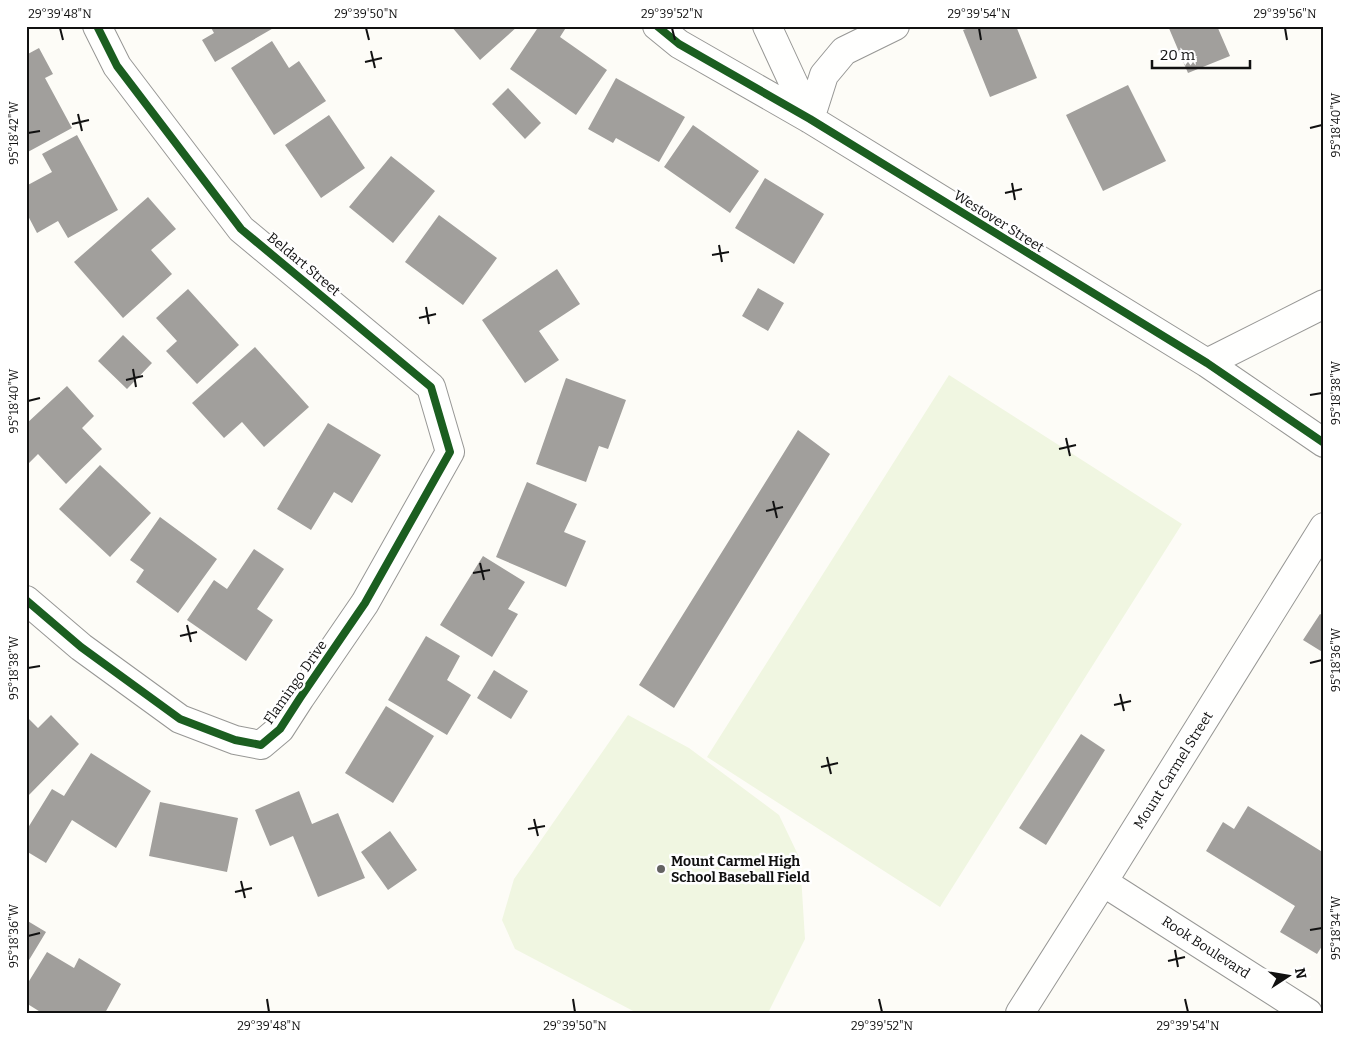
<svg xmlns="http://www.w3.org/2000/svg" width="1350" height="1039" viewBox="0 0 1350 1039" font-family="Bitter,serif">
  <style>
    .pitch { fill: #f0f6e1 }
    .building { fill: #a19f9c }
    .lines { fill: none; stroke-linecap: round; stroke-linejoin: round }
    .street-casing { stroke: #979795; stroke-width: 30 }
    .street { stroke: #fffffe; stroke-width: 28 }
    .cycleway-casing { stroke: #fff; stroke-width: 11 }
    .cycleway { stroke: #1b5e20; stroke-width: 8 }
    .ticks { fill: none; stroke: #111; stroke-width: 2 }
    .poi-dot { fill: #646362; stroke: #fff; stroke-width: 2 }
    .labels { text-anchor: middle; stroke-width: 5; stroke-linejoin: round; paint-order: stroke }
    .street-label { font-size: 14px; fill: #111; stroke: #fff }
    .poi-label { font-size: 14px; font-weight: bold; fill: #111; stroke: #fff; text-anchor: start }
    .neatline { fill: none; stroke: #111; stroke-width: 2 }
    .ticks-label { font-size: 12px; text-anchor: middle; fill: #111 }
  </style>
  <rect width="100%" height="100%" fill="#fdfcf7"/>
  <path class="pitch" d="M 949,375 L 1182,524 L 940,907 L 707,757 Z
    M 628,715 L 689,748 L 779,815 L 800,859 L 805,939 L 768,1013 L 637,1013 L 515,949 L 502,920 L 514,879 Z"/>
  <path class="building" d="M 210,26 L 277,26 L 215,62 L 202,40 L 214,33 Z
    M 451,26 L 518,26 L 480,60 Z
    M 539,26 L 567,26 L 560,37 L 607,70 L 576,115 L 510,69 Z
    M 974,26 L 1016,26 L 1037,78 L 990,97 L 963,30 Z
    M 1168,26 L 1217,26 L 1230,56 L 1188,73 Z
    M 272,41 L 289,68 L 299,61 L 326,101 L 274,135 L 231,68 Z
    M 39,48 L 53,74 L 45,78 L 72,128 L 26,153 L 26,55 Z
    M 616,78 L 685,117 L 659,162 L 616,138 L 613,143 L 588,129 Z
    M 1128,85 L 1166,161 L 1103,191 L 1066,115 Z
    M 508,88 L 541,123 L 525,139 L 492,104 Z
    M 329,115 L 365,168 L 321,198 L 285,145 Z
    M 693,125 L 759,171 L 730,213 L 664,167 Z
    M 77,135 L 118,210 L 68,238 L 58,221 L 37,233 L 26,212 L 26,186 L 52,172 L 42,154 Z
    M 391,156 L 435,191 L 393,243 L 349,207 Z
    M 765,178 L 824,214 L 794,264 L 735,228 Z
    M 148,197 L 176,229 L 151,250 L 172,274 L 123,318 L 74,262 Z
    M 439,215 L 497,258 L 463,305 L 405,262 Z
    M 557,269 L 580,304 L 539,331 L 559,360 L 525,383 L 482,320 Z
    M 758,288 L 784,303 L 768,331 L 742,316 Z
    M 188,289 L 239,345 L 197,384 L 166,351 L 177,341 L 156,318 Z
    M 123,335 L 152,363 L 127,389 L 98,361 Z
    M 255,347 L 309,407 L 264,447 L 242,422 L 224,438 L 192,403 Z
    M 566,378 L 626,400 L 608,449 L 599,446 L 586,482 L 536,464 Z
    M 67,386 L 94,416 L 82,428 L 102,449 L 66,484 L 38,454 L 26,466 L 26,424 Z
    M 328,423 L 381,455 L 352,503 L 334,492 L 311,530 L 277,509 Z
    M 798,430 L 830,454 L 674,708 L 639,685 Z
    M 100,465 L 151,513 L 110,557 L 59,509 Z
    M 527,482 L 577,504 L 564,532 L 586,541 L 566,587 L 496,557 Z
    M 160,517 L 217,559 L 178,613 L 136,582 L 144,570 L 130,560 Z
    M 254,549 L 284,569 L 257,609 L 273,620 L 246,661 L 187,620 L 214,580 L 227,589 Z
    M 483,556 L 525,582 L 508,609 L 518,614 L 492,657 L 440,625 Z
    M 1320,614 L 1324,616 L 1324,653 L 1303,640 Z
    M 426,636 L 460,656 L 447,680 L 471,695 L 447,735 L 388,700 Z
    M 494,670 L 528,691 L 511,719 L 477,698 Z
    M 386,706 L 434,736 L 393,803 L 345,773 Z
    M 51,715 L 79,744 L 28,796 L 26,794 L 26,716 L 38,728 Z
    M 1081,734 L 1105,750 L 1046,845 L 1019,828 Z
    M 91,753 L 151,791 L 116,848 L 72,820 L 46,863 L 26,851 L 26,831 L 52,789 L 64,796 Z
    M 299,791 L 312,824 L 338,813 L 365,878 L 318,897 L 293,836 L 270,846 L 255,810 Z
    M 160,802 L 238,818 L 227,872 L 149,856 Z
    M 1248,806 L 1324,853 L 1324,943 L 1317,954 L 1280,932 L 1295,906 L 1206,851 L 1223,822 L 1234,829 Z
    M 390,831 L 417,870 L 388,890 L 361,852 Z
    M 26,920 L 46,932 L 26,965 Z
    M 47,952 L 74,968 L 79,958 L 121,984 L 105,1013 L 42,1013 L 26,1003 L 26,986 Z"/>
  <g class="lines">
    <defs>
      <path id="street" d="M 657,26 L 679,44 L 810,119 L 1207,363 L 1324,443
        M 767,26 L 810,119
        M 810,119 L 824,75 L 844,51 L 895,26
        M 1207,363 L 1324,304
        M 26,600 L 81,647 L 180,719 L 235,740 L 261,745 L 280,729 L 300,698 L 365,603 L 450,452 L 431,387 L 241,229 L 117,66 L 97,26
        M 1103,882 L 1308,1013
        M 1020,1013 L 1103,882 L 1324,527"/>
    </defs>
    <use href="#street" class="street-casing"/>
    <use href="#street" class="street"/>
    <defs>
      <path id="cycleway" d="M 657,26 L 679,44 L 810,119 L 1207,363 L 1324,443
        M 26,600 L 81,647 L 180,719 L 235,740 L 261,745 L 280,729 L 300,698 L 365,603 L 450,452 L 431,387 L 241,229 L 117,66 L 97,26"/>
    </defs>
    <use href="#cycleway" class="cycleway-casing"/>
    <use href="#cycleway" class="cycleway"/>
  </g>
  <path class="ticks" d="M 60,28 L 63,40M 366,28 L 369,40M 672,28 L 675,40M 979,28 L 981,40M 1285,28 L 1287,40M 371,51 L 375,68M 365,62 L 382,58M 78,114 L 82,131M 72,124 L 89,120M 1310,128 L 1322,125M 28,133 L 40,131M 1012,183 L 1015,200M 1005,193 L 1022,189M 719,245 L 722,262M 712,255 L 729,252M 426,307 L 429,324M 419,318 L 436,314M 133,369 L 136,387M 126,380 L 143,376M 1310,395 L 1322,393M 28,401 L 40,398M 1066,438 L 1070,456M 1059,449 L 1076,445M 773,501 L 777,518M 766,511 L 783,507M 480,563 L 484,580M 473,573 L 490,570M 187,625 L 191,642M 180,636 L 197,632M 1310,663 L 1322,660M 28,668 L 40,666M 1120,694 L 1124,711M 1114,705 L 1131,701M 827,757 L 831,774M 821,767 L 838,763M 534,819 L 538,836M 528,829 L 545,826M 241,881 L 245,898M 235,892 L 252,888M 1310,930 L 1322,928M 28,936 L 40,933M 1175,950 L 1178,967M 1168,961 L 1185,957M 267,999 L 269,1012M 573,999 L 575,1012M 879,999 L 882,1012M 1185,999 L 1188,1012"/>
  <circle class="poi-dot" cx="661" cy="869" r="5"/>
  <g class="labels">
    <g class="street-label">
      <text transform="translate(999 221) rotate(32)" y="5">Westover Street</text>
      <text transform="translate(304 264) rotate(40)" y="5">Beldart Street</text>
      <text transform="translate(295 682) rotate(-55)" y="5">Flamingo Drive</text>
      <text transform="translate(1173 770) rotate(-58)" y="5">Mount Carmel Street</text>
      <text transform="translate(1206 947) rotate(33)" y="5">Rook Boulevard</text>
    </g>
    <g class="poi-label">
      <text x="671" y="866">Mount Carmel High<tspan x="671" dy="16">School Baseball Field</tspan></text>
    </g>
  </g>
  <rect width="1350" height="1039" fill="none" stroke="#ffffff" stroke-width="55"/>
  <g transform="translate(1288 976) rotate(78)" stroke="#ffffff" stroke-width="4" paint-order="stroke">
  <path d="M0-4L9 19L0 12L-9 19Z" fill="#111111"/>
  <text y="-8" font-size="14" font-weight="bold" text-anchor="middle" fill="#111111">N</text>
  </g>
  <path d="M1152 60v8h98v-8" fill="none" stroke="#111111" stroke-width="2.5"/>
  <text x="1160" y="60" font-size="15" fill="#111111" stroke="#ffffff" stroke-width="4" paint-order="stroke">20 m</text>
  <rect x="28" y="28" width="1294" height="984" class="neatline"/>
  <g class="ticks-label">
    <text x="60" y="18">29°39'48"N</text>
    <text x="366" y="18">29°39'50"N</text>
    <text x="672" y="18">29°39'52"N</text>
    <text x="979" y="18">29°39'54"N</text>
    <text x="1285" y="18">29°39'56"N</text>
    <text transform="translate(1336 125) rotate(-90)" y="4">95°18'40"W</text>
    <text transform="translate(14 133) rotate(-90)" y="4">95°18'42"W</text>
    <text transform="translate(1336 393) rotate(-90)" y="4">95°18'38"W</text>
    <text transform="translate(14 401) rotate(-90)" y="4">95°18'40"W</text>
    <text transform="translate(1336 660) rotate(-90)" y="4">95°18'36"W</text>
    <text transform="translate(14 668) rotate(-90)" y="4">95°18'38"W</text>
    <text transform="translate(1336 928) rotate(-90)" y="4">95°18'34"W</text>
    <text transform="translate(14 936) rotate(-90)" y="4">95°18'36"W</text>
    <text x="269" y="1030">29°39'48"N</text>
    <text x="575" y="1030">29°39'50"N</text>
    <text x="882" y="1030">29°39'52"N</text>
    <text x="1188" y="1030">29°39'54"N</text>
  </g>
</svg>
